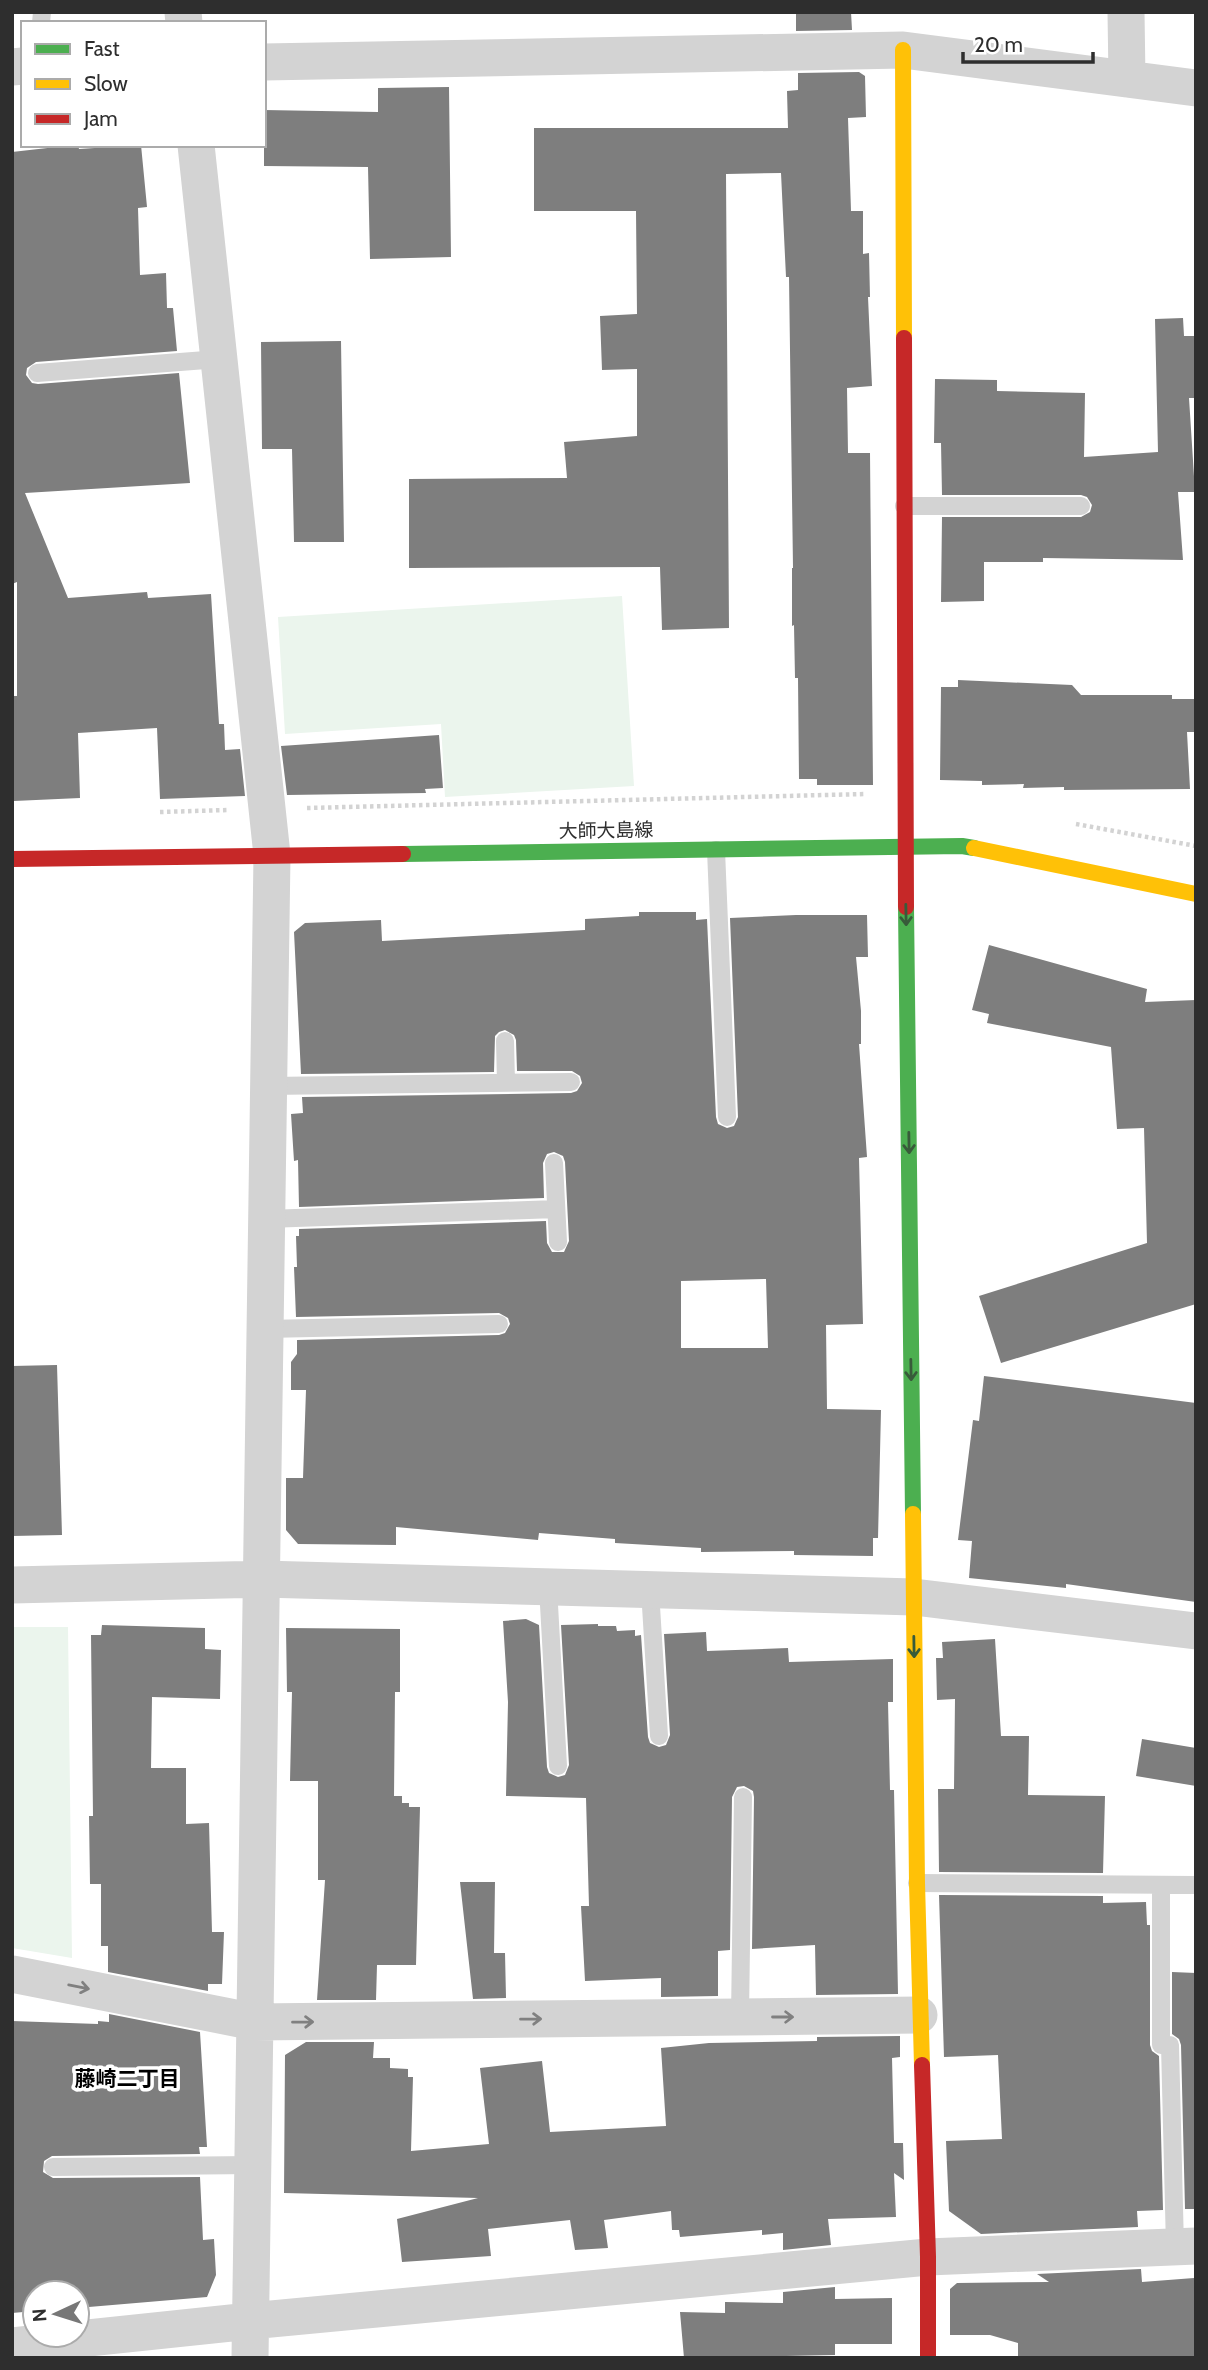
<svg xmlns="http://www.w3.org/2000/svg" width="1208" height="2370" viewBox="0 0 1208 2370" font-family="Cabin,'Noto Sans JP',sans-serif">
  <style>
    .green { fill: #ebf5ed }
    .building { fill: #7e7e7e; fill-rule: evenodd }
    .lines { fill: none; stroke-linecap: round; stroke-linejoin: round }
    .path { stroke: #d3d3d3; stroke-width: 4.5; stroke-dasharray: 3.5 3.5; stroke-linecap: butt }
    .lane { stroke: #d3d3d3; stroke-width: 18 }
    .street { stroke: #d3d3d3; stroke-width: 37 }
    .fast { stroke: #4caf50; stroke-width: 16 }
    .slow { stroke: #ffc107; stroke-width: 16 }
    .jam { stroke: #c62828; stroke-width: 16 }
    .oneway { stroke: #385b3a }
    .oneway2 { stroke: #808080 }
    .labels { text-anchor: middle; stroke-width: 7; stroke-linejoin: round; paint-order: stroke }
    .street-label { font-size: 19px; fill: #2e2e2e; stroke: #fff }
    .neighbourhood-label { font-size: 21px; font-weight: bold; fill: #000; stroke: #fff }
  </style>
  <rect width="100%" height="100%" fill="#fff"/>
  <path class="green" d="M 622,596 L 634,786 L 445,797 L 441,724 L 285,734 L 278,617 Z
    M 12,1627 L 68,1627 L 72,1958 L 12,1948 Z"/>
  <path class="building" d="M 796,12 L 851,12 L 852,30 L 796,31 Z
    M 859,72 L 865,76 L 866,117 L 848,118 L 851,211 L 863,211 L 863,254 L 869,253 L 870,297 L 868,297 L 872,386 L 847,388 L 848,453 L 870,453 L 873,785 L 817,785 L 817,779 L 799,779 L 798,678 L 795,678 L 794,625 L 792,626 L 792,568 L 793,568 L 789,277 L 786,277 L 781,173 L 726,174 L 729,628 L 662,630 L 660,567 L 409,568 L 409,479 L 567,478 L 564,442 L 637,436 L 637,369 L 602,370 L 600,316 L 637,314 L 636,211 L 534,211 L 534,128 L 788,128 L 787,91 L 798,90 L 798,73 Z
    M 449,87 L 451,257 L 370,259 L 368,167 L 264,166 L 264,110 L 378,112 L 378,88 Z
    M 74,145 L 78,145 L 79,149 L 141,145 L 147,207 L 138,208 L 140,275 L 166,273 L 167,308 L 173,308 L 177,351 L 36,362 L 27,368 L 26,375 L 32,383 L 38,384 L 179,373 L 190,483 L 25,493 L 68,598 L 147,592 L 148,598 L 211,594 L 219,724 L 224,724 L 225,750 L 240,749 L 245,796 L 160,799 L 157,728 L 78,733 L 80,798 L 14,801 L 12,696 L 17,696 L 17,582 L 12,584 L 12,152 Z
    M 1183,318 L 1184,336 L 1196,336 L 1196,398 L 1189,398 L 1195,492 L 1178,492 L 1183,560 L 1043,558 L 1043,562 L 984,562 L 984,601 L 941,602 L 942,517 L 1081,517 L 1090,512 L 1092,505 L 1087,497 L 1081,495 L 942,495 L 941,443 L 934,443 L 935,379 L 997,380 L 997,391 L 1085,393 L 1084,457 L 1158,452 L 1155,319 Z
    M 341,341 L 344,542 L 294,542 L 292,449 L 262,449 L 261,342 Z
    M 958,680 L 1072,685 L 1081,695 L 1172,695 L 1172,699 L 1196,699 L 1196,732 L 1187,732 L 1190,789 L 1064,790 L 1064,787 L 1023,788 L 1024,784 L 982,785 L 982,781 L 940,780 L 941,687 L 958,687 Z
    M 439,735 L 443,788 L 425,789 L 426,793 L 287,795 L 281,746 Z
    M 639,912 L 696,912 L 696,920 L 707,919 L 716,1117 L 718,1124 L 727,1128 L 734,1126 L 738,1117 L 730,918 L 796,915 L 867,915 L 868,957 L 856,957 L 861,1011 L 861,1044 L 859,1044 L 867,1157 L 859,1158 L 863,1324 L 826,1325 L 827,1409 L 881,1410 L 878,1538 L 873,1538 L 873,1556 L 794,1555 L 794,1551 L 701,1552 L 701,1548 L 615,1543 L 615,1539 L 539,1533 L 538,1540 L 396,1527 L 396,1545 L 298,1544 L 286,1530 L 286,1478 L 303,1478 L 306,1390 L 291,1390 L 291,1362 L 297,1354 L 297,1340 L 499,1335 L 505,1333 L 510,1324 L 508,1318 L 499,1313 L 296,1317 L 294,1267 L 297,1267 L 296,1236 L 299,1236 L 299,1229 L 546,1221 L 547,1243 L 552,1252 L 564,1252 L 569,1241 L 565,1162 L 563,1156 L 554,1152 L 547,1154 L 543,1163 L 544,1198 L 299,1207 L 298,1160 L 294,1161 L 291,1114 L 303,1113 L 302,1097 L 571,1093 L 577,1091 L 582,1083 L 580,1076 L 572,1071 L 517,1071 L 516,1040 L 514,1035 L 505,1030 L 499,1032 L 495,1036 L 494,1072 L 301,1074 L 294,932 L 305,923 L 381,920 L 382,941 L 585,930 L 585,919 L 639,916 ZM 766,1279 L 768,1348 L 681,1348 L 681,1281 Z
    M 989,945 L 1147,989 L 1145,1002 L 1196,1000 L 1196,1304 L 1001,1363 L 979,1296 L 1147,1243 L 1144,1128 L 1117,1129 L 1111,1047 L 987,1023 L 989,1014 L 972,1010 Z
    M 57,1365 L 62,1535 L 12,1536 L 12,1366 Z
    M 984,1376 L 1196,1403 L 1196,1602 L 1066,1584 L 1066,1588 L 969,1578 L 972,1541 L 958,1540 L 973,1420 L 979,1421 Z
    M 526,1619 L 539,1625 L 547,1767 L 549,1773 L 558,1777 L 565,1775 L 569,1765 L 561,1625 L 598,1624 L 598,1626 L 616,1626 L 617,1631 L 635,1630 L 635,1636 L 641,1635 L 648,1737 L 650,1743 L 659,1747 L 666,1745 L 670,1735 L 664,1634 L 706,1632 L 707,1651 L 788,1648 L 789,1662 L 893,1659 L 893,1702 L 888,1702 L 890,1790 L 894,1790 L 898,1994 L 816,1995 L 815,1945 L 752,1949 L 754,1797 L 753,1791 L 744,1786 L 737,1787 L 732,1797 L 730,1950 L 718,1951 L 718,1996 L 661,1997 L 661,1978 L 585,1981 L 581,1906 L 589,1906 L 586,1798 L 506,1796 L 508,1702 L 503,1621 Z
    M 102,1625 L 205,1628 L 205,1649 L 221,1650 L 220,1699 L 152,1697 L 151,1768 L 186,1768 L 186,1824 L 209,1823 L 212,1932 L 224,1932 L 222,1984 L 208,1984 L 208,1991 L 108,1972 L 108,1946 L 101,1946 L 101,1884 L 90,1884 L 89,1816 L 93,1816 L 91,1635 L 101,1635 Z
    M 286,1628 L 400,1629 L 400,1692 L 395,1692 L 394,1796 L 402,1796 L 402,1803 L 409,1803 L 409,1807 L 420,1807 L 416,1965 L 377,1965 L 376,2000 L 317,2000 L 325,1880 L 318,1880 L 318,1781 L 290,1781 L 292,1692 L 287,1692 Z
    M 995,1639 L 1001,1736 L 1029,1736 L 1028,1795 L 1105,1796 L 1103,1873 L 939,1872 L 938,1789 L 954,1789 L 955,1699 L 937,1700 L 936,1658 L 943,1658 L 942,1642 Z
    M 1142,1739 L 1196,1748 L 1196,1786 L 1136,1776 Z
    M 460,1882 L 495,1882 L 494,1953 L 505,1953 L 506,1998 L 473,1999 Z
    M 939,1895 L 1103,1896 L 1103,1903 L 1146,1902 L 1147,1925 L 1150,1925 L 1150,2045 L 1152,2051 L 1159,2056 L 1163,2210 L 1137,2211 L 1138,2227 L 981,2234 L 949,2211 L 946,2141 L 1002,2139 L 998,2055 L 944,2057 Z
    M 1172,1972 L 1196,1973 L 1196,2209 L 1185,2209 L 1181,2045 L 1179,2039 L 1172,2034 Z
    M 109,2014 L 200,2032 L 207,2147 L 199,2147 L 200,2154 L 52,2156 L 44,2161 L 43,2172 L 53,2178 L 200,2177 L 203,2240 L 214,2239 L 216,2275 L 207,2297 L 77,2308 L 77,2293 L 35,2293 L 35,2311 L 12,2313 L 12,2021 L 98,2024 L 98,2021 L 109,2022 Z
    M 900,2036 L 900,2057 L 892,2058 L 894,2143 L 903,2143 L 904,2180 L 894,2173 L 896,2217 L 828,2219 L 831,2245 L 783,2250 L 783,2233 L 762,2235 L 762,2230 L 680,2237 L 679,2230 L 672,2230 L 671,2211 L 604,2220 L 608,2248 L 575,2250 L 570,2220 L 488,2229 L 491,2256 L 402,2262 L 397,2219 L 478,2198 L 284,2193 L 285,2055 L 306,2042 L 374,2042 L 373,2058 L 390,2058 L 390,2068 L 408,2069 L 408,2077 L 413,2077 L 411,2151 L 489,2144 L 480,2068 L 542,2061 L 550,2132 L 666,2126 L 661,2048 L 709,2043 L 817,2041 L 817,2037 Z
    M 1141,2269 L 1142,2282 L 1194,2278 L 1196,2358 L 1018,2358 L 1018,2343 L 990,2335 L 950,2335 L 950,2289 L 957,2283 L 1049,2282 L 1037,2274 Z
    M 835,2287 L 835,2299 L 892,2298 L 892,2344 L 835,2344 L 835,2355 L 684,2358 L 680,2312 L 725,2313 L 725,2302 L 783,2303 L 783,2292 Z"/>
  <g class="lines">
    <path class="path" d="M 307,808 L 865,794
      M 160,812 L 228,810
      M 1076,824 L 1196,846"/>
    <path class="lane" d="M 41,23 L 42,12
      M 37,373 L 219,359
      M 904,506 L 1081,506
      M 716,850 L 727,1117
      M 505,1041 L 506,1083
      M 269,1086 L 571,1082
      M 554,1163 L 558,1242
      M 267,1219 L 556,1209
      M 266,1329 L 499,1324
      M 548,1587 L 558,1766
      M 650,1590 L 659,1736
      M 917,1883 L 1196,1885
      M 1161,1886 L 1161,2045 L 1170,2045 L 1175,2247
      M 740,2017 L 743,1797
      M 53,2167 L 253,2165"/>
    <path class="street" d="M 183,12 L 184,23
      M 1126,12 L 1127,79
      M 264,62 L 903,50 L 1196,88
      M 12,67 L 23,66
      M 196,145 L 272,855 L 250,2358
      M 12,1585 L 262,1579 L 914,1597 L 1196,1631
      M 12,1974 L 255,2022 L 919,2015
      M 12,2346 L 250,2321 L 928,2257 L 1196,2246"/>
    <path class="fast" d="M 403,854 L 962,846 L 974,848
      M 906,907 L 913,1514"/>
    <path class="slow" d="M 903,50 L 904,338
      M 974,848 L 1196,894
      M 913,1514 L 917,1883 L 922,2065"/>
    <path class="jam" d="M 904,338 L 906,907
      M 12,859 L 403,854
      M 922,2065 L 928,2257 L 928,2358"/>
  </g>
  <defs><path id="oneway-shaft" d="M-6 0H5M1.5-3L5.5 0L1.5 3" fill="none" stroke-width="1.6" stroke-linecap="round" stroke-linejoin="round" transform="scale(1.75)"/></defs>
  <g class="oneway">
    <use href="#oneway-shaft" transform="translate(906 915) rotate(89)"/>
    <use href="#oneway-shaft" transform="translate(909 1143) rotate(89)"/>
    <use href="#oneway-shaft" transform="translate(911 1370) rotate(89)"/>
    <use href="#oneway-shaft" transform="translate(914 1647) rotate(89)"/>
  </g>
  <g class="oneway2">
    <use href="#oneway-shaft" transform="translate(79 1987) rotate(11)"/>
    <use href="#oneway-shaft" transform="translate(783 2017)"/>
    <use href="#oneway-shaft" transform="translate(531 2019) rotate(-1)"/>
    <use href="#oneway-shaft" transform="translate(303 2022) rotate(-1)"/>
  </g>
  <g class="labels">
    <g class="street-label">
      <text transform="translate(606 830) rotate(-1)" y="7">大師大島線</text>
    </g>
    <g class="neighbourhood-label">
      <text x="127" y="2086">藤崎二丁目</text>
    </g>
  </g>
  <rect width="1208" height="2370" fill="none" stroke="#2e2e2e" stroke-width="28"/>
  <rect x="21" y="21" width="245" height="126" fill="#ffffff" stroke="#ababab" stroke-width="2"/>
  <rect x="35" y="44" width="35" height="10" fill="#4caf50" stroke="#ababab" stroke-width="2"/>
  <text x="84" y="56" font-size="21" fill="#2e2e2e">Fast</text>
  <rect x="35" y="79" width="35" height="10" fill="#ffc107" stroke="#ababab" stroke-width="2"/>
  <text x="84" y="91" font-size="21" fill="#2e2e2e">Slow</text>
  <rect x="35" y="114" width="35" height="10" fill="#c62828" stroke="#ababab" stroke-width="2"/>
  <text x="84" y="126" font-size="21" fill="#2e2e2e">Jam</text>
  <g transform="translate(56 2314) rotate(266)"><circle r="33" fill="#ffffff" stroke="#ababab" stroke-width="2"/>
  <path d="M0-5L12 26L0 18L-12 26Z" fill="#777777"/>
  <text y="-10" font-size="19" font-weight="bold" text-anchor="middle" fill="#2e2e2e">N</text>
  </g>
  <path d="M963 52v10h130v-10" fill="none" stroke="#2e2e2e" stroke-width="3.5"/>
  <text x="974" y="52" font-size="21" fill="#2e2e2e" stroke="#ffffff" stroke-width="5" paint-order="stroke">20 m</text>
</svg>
